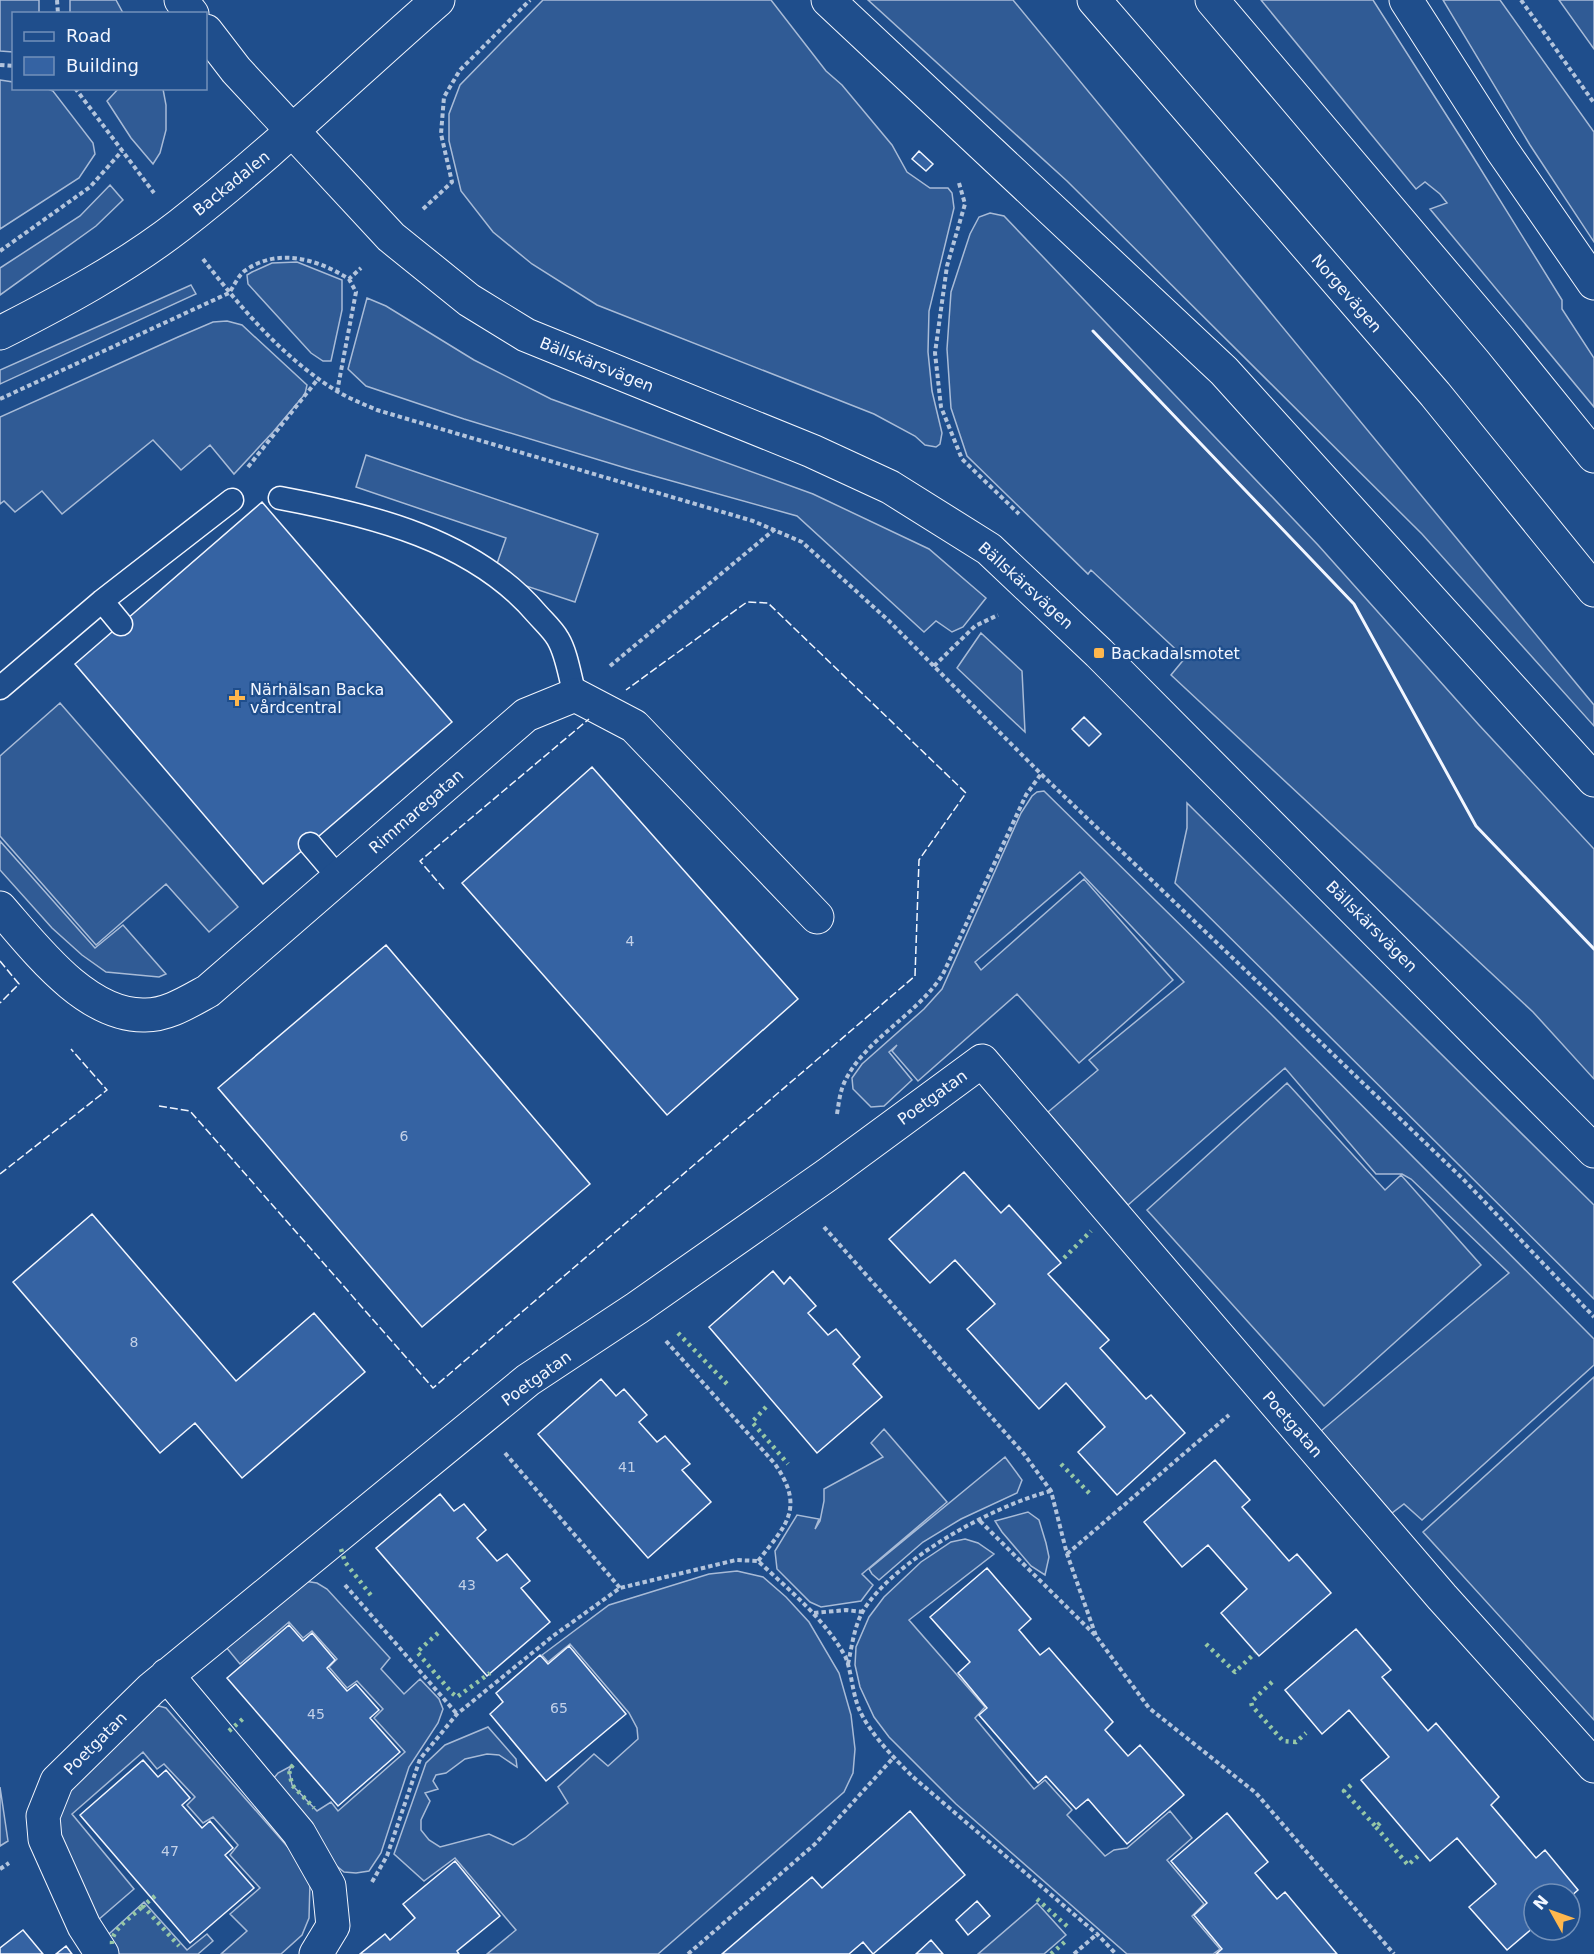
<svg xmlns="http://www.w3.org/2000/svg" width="1594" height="1954" viewBox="0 0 1594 1954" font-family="'DejaVu Sans',sans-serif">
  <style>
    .built { fill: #305b95; stroke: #a8bbd7; stroke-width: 1.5 }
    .building { fill: #3563a3; stroke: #f2f6ff; stroke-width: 1.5 }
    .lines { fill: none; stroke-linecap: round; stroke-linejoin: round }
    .service-casing { stroke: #f2f6ff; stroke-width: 25 }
    .minor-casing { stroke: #f2f6ff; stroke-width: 35 }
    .tertiary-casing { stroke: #f2f6ff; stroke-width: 35 }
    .motorway-casing { stroke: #f2f6ff; stroke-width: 35 }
    .path { stroke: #b3c4dc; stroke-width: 4; stroke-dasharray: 4.5 3; stroke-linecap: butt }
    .service { stroke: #1f4e8c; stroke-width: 22 }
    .minor { stroke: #1f4e8c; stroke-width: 33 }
    .tertiary { stroke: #1f4e8c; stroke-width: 33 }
    .motorway { stroke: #1f4e8c; stroke-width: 33 }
    .hedge { stroke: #97c8a6; stroke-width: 4.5; stroke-dasharray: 3 4.5; stroke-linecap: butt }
    .fence { stroke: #f2f6ff; stroke-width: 1.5; stroke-dasharray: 8 3; stroke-linecap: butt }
    .wall { stroke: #f2f6ff; stroke-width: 3 }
    .poi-dot { fill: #ffb74d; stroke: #1f4e8c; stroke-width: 2 }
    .labels { text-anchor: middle; stroke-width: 4.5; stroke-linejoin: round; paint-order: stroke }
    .number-label { font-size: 14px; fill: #c3d1e8 }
    .street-label { font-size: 16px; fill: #f2f6ff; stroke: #1f4e8c }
    .poi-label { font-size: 16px; fill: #f2f6ff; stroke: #1f4e8c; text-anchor: start }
  </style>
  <rect width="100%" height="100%" fill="#1f4e8c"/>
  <path class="built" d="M 0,0 L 39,0 L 39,13 L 14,14 L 13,52 L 0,51 Z
    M 70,0 L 116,0 L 123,13 L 70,13 Z
    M 543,0 L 771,0 L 826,71 L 842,85 L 892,145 L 907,172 L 930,188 L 948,188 L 952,193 L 954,208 L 929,311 L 928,352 L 932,391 L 942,433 L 940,444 L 936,447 L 925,445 L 915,436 L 874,414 L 597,305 L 532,264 L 493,232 L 461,191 L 449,141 L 449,114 L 460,85 Z
    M 868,0 L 1013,0 L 1594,705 L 1594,726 L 1422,534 L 1067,181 Z
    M 1261,0 L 1373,0 L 1470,152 L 1562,300 L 1562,309 L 1594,358 L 1594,407 L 1430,209 L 1447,203 L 1440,194 L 1425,182 L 1416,189 Z
    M 1443,0 L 1500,0 L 1594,132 L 1594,242 L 1530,145 Z
    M 1559,0 L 1594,0 L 1594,49 Z
    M 0,80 L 13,82 L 14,88 L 48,89 L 53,91 L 93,143 L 95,154 L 79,178 L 0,229 Z
    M 119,88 L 163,89 L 166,105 L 166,130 L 160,153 L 153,164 L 131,138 L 107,101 Z
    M 110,185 L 123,200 L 96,226 L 0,295 L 0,268 L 80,216 Z
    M 990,213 L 1004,216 L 1318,545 L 1479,725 L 1594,849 L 1594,1079 L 1533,1012 L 1171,675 L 1185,658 L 1091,570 L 1088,574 L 967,456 L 951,408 L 947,349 L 951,292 L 970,234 L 979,217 Z
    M 297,262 L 342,280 L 342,310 L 331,361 L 323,361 L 311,353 L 248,284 L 247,275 L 252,272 L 272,263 Z
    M 191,285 L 196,294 L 0,384 L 0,370 Z
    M 367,298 L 386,306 L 474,360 L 551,399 L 813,494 L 929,549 L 986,598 L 963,627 L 952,632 L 936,621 L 924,632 L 797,516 L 629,469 L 464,419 L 366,386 L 348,369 Z
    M 227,321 L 242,325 L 307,385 L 305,394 L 273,432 L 234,474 L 210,445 L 181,470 L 153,440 L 62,514 L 42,491 L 15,512 L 4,501 L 0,504 L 0,417 L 178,337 L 213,322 Z
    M 366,455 L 598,534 L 575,602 L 493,575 L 506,538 L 356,487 Z
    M 981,633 L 1022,671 L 1025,732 L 957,668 Z
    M 60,703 L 238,907 L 209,932 L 166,884 L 96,945 L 0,836 L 0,756 Z
    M 1044,791 L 1271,1014 L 1594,1339 L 1594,1365 L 1422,1520 L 1404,1504 L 1392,1513 L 1321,1431 L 1509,1273 L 1411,1179 L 1402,1174 L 1376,1174 L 1285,1068 L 1128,1205 L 1048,1112 L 1098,1070 L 1089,1060 L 1184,982 L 1080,872 L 975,962 L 981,970 L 1084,879 L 1173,980 L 1079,1063 L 1017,994 L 918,1081 L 892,1051 L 897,1045 L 889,1052 L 912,1080 L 884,1106 L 871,1107 L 853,1089 L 852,1078 L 862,1064 L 924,1009 L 942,989 L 1021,813 L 1032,796 L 1037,792 Z
    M 1187,803 L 1594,1205 L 1594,1299 L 1175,883 L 1187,828 Z
    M 0,841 L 95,948 L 123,925 L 166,974 L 159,977 L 106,972 L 82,955 L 52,928 L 0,870 Z
    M 1287,1083 L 1385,1190 L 1401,1175 L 1481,1265 L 1324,1406 L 1147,1210 Z
    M 1594,1377 L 1594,1720 L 1423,1532 Z
    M 884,1429 L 947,1502 L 862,1574 L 873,1585 L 861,1601 L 821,1607 L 810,1602 L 777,1569 L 775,1551 L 797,1515 L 819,1519 L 815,1529 L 820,1521 L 824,1501 L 824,1489 L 883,1457 L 871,1443 Z
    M 1005,1457 L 1022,1480 L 1017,1493 L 961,1519 L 923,1542 L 879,1580 L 872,1574 L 869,1569 Z
    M 1028,1512 L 1039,1520 L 1046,1543 L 1049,1557 L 1045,1575 L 1031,1566 L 1002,1532 L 995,1521 Z
    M 965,1539 L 978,1543 L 994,1554 L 909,1620 L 985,1707 L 975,1718 L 1034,1789 L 1045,1780 L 1072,1810 L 1067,1815 L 1105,1856 L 1114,1850 L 1127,1848 L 1170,1811 L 1192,1838 L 1167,1860 L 1204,1904 L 1192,1916 L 1220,1949 L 1213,1954 L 1127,1954 L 956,1804 L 889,1737 L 874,1717 L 860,1687 L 855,1665 L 856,1647 L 869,1617 L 884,1597 L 921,1562 L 951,1542 Z
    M 737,1571 L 763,1577 L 786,1597 L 809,1622 L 839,1673 L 851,1715 L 855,1749 L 853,1773 L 844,1792 L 658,1954 L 487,1954 L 516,1930 L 455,1858 L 424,1881 L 394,1854 L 426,1763 L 445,1745 L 488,1727 L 516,1759 L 517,1767 L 499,1755 L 487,1754 L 465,1759 L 446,1773 L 436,1775 L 433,1781 L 438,1789 L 425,1793 L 430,1801 L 421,1820 L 421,1830 L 429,1840 L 440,1847 L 489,1834 L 513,1845 L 525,1838 L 568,1803 L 558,1787 L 594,1754 L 608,1766 L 638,1739 L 637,1728 L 629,1713 L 570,1644 L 548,1662 L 542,1655 L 609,1605 L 709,1574 Z
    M 304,1581 L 317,1583 L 327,1589 L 390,1658 L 381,1669 L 404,1694 L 420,1679 L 439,1699 L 443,1709 L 438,1723 L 409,1767 L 381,1853 L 369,1871 L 356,1873 L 344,1872 L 333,1863 L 273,1779 L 278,1773 L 293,1765 L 289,1770 L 292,1785 L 317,1811 L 331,1802 L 338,1811 L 405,1752 L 374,1718 L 383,1709 L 357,1681 L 347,1688 L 329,1667 L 337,1659 L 312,1631 L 303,1638 L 289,1622 L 240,1664 L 221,1641 Z
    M 159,1706 L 166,1708 L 173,1716 L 293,1853 L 310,1882 L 309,1918 L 302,1935 L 281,1954 L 221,1954 L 247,1931 L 230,1914 L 260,1888 L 230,1855 L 238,1845 L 213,1817 L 203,1823 L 187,1805 L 195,1797 L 164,1764 L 157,1769 L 143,1752 L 72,1814 L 134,1889 L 98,1920 L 55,1825 L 59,1802 L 150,1709 Z
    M 0,1787 L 8,1841 L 0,1846 Z
    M 144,1902 L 187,1950 L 207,1934 L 213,1941 L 198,1954 L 115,1954 L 109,1934 Z
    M 1037,1903 L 1066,1935 L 1044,1954 L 978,1954 Z"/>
  <path class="building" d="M 919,151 L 933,164 L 926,171 L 912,159 Z
    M 262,502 L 452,722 L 263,884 L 75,664 Z
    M 1084,717 L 1101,734 L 1089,746 L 1072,729 Z
    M 592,767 L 798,999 L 667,1115 L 462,883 Z
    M 386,945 L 590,1184 L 422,1327 L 218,1088 Z
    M 964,1172 L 1001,1213 L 1009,1205 L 1061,1263 L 1048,1274 L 1109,1340 L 1100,1348 L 1146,1399 L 1151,1395 L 1185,1433 L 1117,1495 L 1078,1452 L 1105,1427 L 1066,1383 L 1039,1409 L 967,1329 L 995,1304 L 955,1260 L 930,1283 L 889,1239 Z
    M 92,1214 L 236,1381 L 314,1313 L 365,1372 L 242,1478 L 195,1423 L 160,1453 L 13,1282 Z
    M 773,1271 L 784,1284 L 790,1277 L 816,1306 L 808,1313 L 828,1335 L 836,1329 L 860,1357 L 853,1364 L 882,1397 L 817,1453 L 709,1327 Z
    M 601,1379 L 616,1396 L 624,1389 L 647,1415 L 639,1422 L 657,1442 L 665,1436 L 690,1464 L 682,1470 L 711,1502 L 648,1558 L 538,1434 Z
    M 1215,1460 L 1250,1500 L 1242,1507 L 1289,1561 L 1297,1554 L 1331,1593 L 1259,1656 L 1221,1613 L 1247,1589 L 1208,1545 L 1182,1567 L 1144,1522 Z
    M 440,1494 L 454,1511 L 464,1504 L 486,1530 L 477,1538 L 497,1561 L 507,1554 L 530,1581 L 521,1588 L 550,1622 L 487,1676 L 376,1548 Z
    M 987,1568 L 1031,1619 L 1019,1630 L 1040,1655 L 1049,1648 L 1113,1722 L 1105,1730 L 1128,1756 L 1140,1745 L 1184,1795 L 1127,1844 L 1088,1799 L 1076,1809 L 1046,1776 L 1038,1783 L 979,1715 L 987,1708 L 958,1673 L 970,1662 L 930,1617 Z
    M 289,1625 L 303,1641 L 312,1633 L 335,1660 L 327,1668 L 347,1691 L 356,1684 L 379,1710 L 370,1718 L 400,1752 L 338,1806 L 227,1678 Z
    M 1356,1629 L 1391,1670 L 1382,1677 L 1428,1731 L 1436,1723 L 1499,1797 L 1491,1805 L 1536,1858 L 1545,1850 L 1578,1890 L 1570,1897 L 1570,1894 L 1534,1894 L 1534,1927 L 1507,1950 L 1469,1907 L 1496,1884 L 1457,1838 L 1430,1861 L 1361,1780 L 1389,1757 L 1349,1710 L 1322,1734 L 1285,1690 Z
    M 569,1646 L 626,1714 L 546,1781 L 490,1714 L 503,1702 L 496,1693 L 540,1655 L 548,1664 Z
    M 143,1760 L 158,1777 L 166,1770 L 190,1798 L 182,1805 L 202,1828 L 210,1821 L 233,1848 L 225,1855 L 254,1888 L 190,1943 L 80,1815 Z
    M 910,1811 L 965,1875 L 873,1954 L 863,1942 L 849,1954 L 722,1954 L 812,1877 L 822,1888 Z
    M 1227,1813 L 1268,1862 L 1255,1873 L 1277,1899 L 1285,1892 L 1337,1954 L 1216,1954 L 1222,1949 L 1194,1915 L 1207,1903 L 1171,1861 Z
    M 455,1861 L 500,1916 L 457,1951 L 459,1954 L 360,1954 L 385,1934 L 390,1940 L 415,1918 L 403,1904 Z
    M 977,1901 L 990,1916 L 968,1935 L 956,1920 Z
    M 23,1930 L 43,1954 L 0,1954 L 0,1948 Z
    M 931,1940 L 943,1954 L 916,1954 Z
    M 66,1946 L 72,1954 L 56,1954 Z"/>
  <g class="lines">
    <defs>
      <path id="service" d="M 280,498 C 371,515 474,540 537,614 C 544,622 553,630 558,639 C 567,654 570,678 575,695
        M 102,601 L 121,624
        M 0,688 L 102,601 L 232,500
        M 310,844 L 339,878"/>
      <path id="minor" d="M 0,908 C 35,948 85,1015 143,1015 C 166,1016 188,1002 208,991 L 526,715 L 575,695 L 634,726 L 817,917
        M 167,1675 L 299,1833 L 329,1886 L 333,1926 L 316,1954
        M 102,1954 L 84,1926 L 45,1839 L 43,1816 L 57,1781 L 151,1689 L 528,1380 L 637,1308 L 827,1175 L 982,1061 L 1442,1597 L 1594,1766"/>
      <path id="tertiary" d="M 181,0 L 192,14
        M 206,31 L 236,70 L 391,237 L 469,300 L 526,335 L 812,451 L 890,487 L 989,549 L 1099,653 L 1594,1151
        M 0,333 C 61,302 126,267 180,225 C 270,155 352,75 438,0"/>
      <path id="motorway" d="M 828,0 L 1224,371 L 1594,780
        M 1094,0 L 1435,394 L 1594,590
        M 1212,0 L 1500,340 L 1594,456
        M 1406,0 L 1502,150 L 1594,283"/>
    </defs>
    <use href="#service" class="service-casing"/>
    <use href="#minor" class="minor-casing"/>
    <use href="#tertiary" class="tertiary-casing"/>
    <use href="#motorway" class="motorway-casing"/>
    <path class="path" d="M 57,0 L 58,14
      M 1521,0 L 1594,103
      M 0,65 L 14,66
      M 75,88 L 154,193
      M 959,183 L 965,204 L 947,266 L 935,353 L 941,407 L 962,459 L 1019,514
      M 423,209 L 452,182 L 441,134 L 444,97 L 460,70 L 530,0
      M 0,251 L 90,187 L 122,151
      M 203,259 C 241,308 282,357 335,390 C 348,398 363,404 377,410 L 753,521 L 802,542 L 889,621 L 1041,774 L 1463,1179 L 1594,1317
      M 337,392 L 356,292 L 349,279
      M 0,399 L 229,293 C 234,286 239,274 246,270 C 279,247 319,260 349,279 L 361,268
      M 248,467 L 318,379
      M 610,666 L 775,529
      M 934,666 L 975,626 L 998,615
      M 837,1114 C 839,1102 840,1090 846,1079 C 867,1038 917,1015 943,974 L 1026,795 L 1041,774
      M 824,1227 L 1024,1454 L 1051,1491 L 1067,1554 L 1096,1636
      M 666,1341 L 775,1464 C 805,1508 787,1524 758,1561
      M 505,1453 L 620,1588
      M 980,1521 L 1096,1636 L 1149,1708 L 1256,1793 L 1394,1954
      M 1067,1554 L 1229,1415
      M 345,1585 L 457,1714
      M 814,1613 L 846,1610 L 863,1612
      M 848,1664 C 852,1646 854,1627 863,1611 C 893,1561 994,1505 1051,1491
      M 0,1869 L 9,1863
      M 372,1882 L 387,1856 L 420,1759 L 457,1714 L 553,1636 L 620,1588 L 736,1560 L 758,1561 C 789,1590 824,1618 845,1656 C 851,1668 852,1692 859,1709 C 870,1734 894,1758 913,1777 L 1097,1934 L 1116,1954
      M 688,1954 L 815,1844 L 894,1757
      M 1074,1954 L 1097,1934"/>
    <use href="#service" class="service"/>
    <use href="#minor" class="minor"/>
    <use href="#tertiary" class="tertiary"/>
    <use href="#motorway" class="motorway"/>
    <path class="hedge" d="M 1064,1258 L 1091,1231
      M 678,1333 L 728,1385
      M 766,1407 L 752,1422 L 788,1464
      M 1061,1464 L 1092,1496
      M 341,1549 L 345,1562 L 373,1598
      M 438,1633 L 417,1652 L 452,1693 L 457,1697 L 490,1673
      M 1206,1644 L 1235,1672 L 1255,1653
      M 1272,1682 L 1251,1702 L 1252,1706 L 1283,1741 L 1296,1742 L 1306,1733
      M 229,1731 L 245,1717
      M 293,1765 L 289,1770 L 292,1785 L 314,1808
      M 1351,1785 L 1344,1791 L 1376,1827 L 1383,1820
      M 1376,1827 L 1408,1865 L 1418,1856
      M 155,1896 L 143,1906 L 179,1946
      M 1037,1899 L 1069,1928
      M 112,1944 C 111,1929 133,1916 143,1906
      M 1051,1954 L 1067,1940"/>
    <path class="fence" d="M 444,889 L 420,861 L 589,719
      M 0,961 L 19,984 L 0,1003
      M 159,1106 L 190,1111 L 433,1388 L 915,976 L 919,860 L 966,793 L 768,603 L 747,602 L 626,690
      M 0,1174 L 107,1090 L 71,1049"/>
    <path class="wall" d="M 1093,331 L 1354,604 L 1476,826 L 1594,949"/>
  </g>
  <g class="poi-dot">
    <rect x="1093" y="647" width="12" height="12" rx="3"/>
    <path d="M234 689h6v6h6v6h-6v6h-6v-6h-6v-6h6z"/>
  </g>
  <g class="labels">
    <g class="number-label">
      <text x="630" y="946">4</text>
      <text x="404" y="1141">6</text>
      <text x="134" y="1347">8</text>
      <text x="627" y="1472">41</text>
      <text x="467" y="1590">43</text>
      <text x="559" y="1713">65</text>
      <text x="316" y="1719">45</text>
      <text x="170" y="1856">47</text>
    </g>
    <g class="street-label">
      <text transform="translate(231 183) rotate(-39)" y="6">Backadalen</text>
      <text transform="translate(1347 293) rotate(49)" y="6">Norgevägen</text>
      <text transform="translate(597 364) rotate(22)" y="6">Bällskärsvägen</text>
      <text transform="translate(1026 585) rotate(42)" y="6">Bällskärsvägen</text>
      <text transform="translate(416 811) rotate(-41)" y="6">Rimmaregatan</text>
      <text transform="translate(1372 926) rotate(45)" y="6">Bällskärsvägen</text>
      <text transform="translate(932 1097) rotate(-36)" y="6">Poetgatan</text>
      <text transform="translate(536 1378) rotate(-36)" y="6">Poetgatan</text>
      <text transform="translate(1293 1424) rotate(49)" y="6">Poetgatan</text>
      <text transform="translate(95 1743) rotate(-45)" y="6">Poetgatan</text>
    </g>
    <g class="poi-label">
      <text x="1111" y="659">Backadalsmotet</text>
      <text x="250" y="695">Närhälsan Backa<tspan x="250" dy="18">vårdcentral</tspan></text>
    </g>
  </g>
  <rect x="12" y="12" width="195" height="78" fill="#1f4e8c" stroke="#7391ba" stroke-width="1.5"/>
  <rect x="24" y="32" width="30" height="9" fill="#1f4e8c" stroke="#7391ba" stroke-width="1.5"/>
  <text x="66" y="42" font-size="18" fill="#f2f6ff">Road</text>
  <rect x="24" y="57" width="30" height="18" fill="#3563a3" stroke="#7391ba" stroke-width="1.5"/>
  <text x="66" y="72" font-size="18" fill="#f2f6ff">Building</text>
  <g transform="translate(1552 1912) rotate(310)"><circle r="28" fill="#1f4e8c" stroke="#7391ba" stroke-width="1.5"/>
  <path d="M0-4.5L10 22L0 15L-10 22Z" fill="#ffb74d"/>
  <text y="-9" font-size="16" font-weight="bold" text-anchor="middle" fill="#f2f6ff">N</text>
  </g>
</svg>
